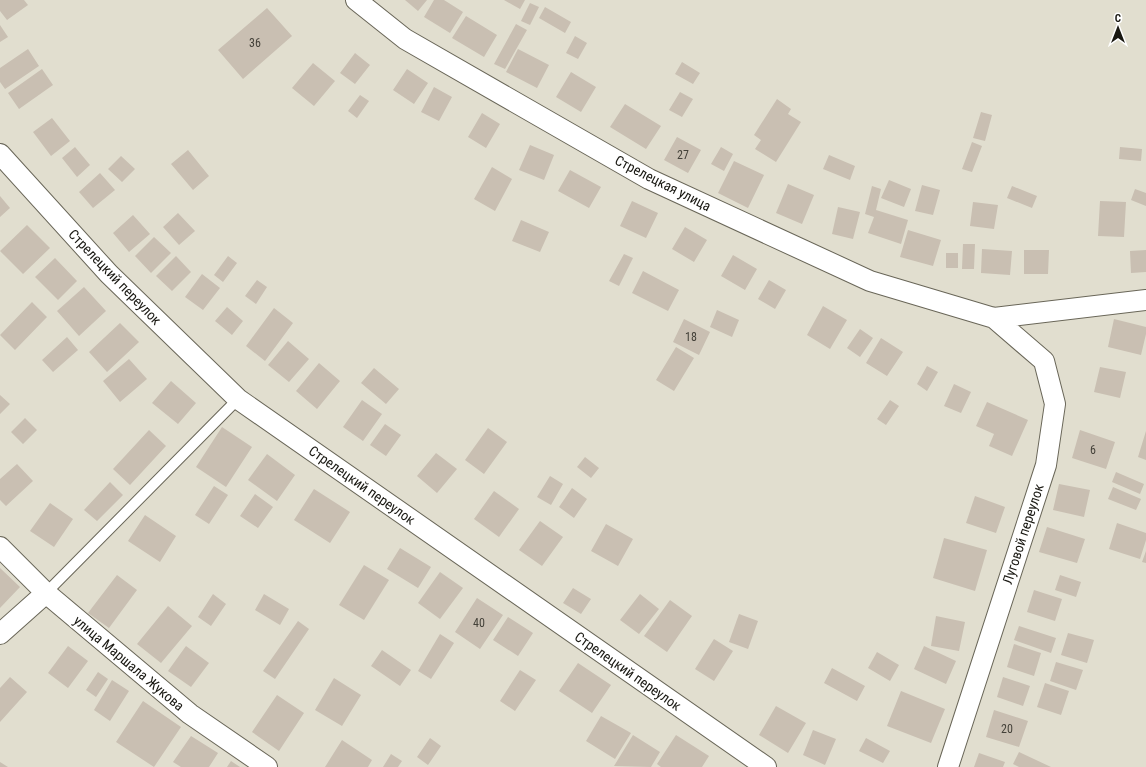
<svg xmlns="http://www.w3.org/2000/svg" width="1146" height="767" viewBox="0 0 1146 767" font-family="'Roboto Condensed',sans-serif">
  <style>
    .building { fill: #c9bfb2 }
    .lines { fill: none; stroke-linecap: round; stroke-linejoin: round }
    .service-casing { stroke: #696658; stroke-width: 12 }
    .minor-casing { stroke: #696658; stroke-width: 22 }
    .service { stroke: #fff; stroke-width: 10 }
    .minor { stroke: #fff; stroke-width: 20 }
    .labels { text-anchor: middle; stroke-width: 3.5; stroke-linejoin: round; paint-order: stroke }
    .number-label { font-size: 12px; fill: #444139 }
    .street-label { font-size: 14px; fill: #181711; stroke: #fff }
  </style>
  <rect width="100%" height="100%" fill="#e1decf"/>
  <path class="building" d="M 0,0 L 24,0 L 28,5 L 7,20 L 0,11 Z
    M 405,0 L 427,0 L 418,11 Z
    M 434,0 L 444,0 L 463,12 L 450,33 L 424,17 Z
    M 504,0 L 525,0 L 520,9 Z
    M 530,3 L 539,7 L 530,25 L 521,21 Z
    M 545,7 L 571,22 L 565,33 L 539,18 Z
    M 267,8 L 292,36 L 243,79 L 218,50 Z
    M 466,16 L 497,35 L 484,57 L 452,38 Z
    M 516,24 L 527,30 L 505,69 L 494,64 Z
    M 0,25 L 8,37 L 0,42 Z
    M 575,36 L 587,43 L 578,59 L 566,53 Z
    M 28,49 L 39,66 L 5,89 L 0,82 L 0,68 Z
    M 518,49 L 549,65 L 537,88 L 506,72 Z
    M 355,53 L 370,65 L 355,84 L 340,73 Z
    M 682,62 L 700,73 L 693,84 L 675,74 Z
    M 313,63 L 335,81 L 314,106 L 292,88 Z
    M 42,69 L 53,85 L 19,109 L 8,93 Z
    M 407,69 L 428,83 L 414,104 L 393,90 Z
    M 571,72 L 596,87 L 581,112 L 556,97 Z
    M 434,87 L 452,97 L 439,121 L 421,112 Z
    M 680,92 L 693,99 L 682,117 L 669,110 Z
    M 360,95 L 369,101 L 357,118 L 348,111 Z
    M 777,99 L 791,109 L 788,114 L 801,122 L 776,162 L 755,149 L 761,140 L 754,135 Z
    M 625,104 L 661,126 L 646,149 L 610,127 Z
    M 981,112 L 992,115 L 985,141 L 973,138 Z
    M 482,113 L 500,124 L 486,148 L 468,137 Z
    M 52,118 L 70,141 L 51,156 L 33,132 Z
    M 677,137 L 701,150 L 688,173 L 664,160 Z
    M 972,142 L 982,146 L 972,172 L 962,169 Z
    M 530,145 L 554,155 L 544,180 L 519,170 Z
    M 75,147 L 90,165 L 77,177 L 62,158 Z
    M 721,147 L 733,154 L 724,171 L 711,164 Z
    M 1120,147 L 1142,149 L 1141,161 L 1119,159 Z
    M 188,150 L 209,176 L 193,190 L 171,164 Z
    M 829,155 L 855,166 L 850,180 L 823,169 Z
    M 121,156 L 135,169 L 122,182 L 108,169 Z
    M 734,161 L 764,175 L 748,208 L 718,193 Z
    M 492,167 L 512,179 L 495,211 L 474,199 Z
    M 570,170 L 601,187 L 589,208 L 558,191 Z
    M 100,173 L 115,190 L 93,208 L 79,192 Z
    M 889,180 L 911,189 L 904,207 L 881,198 Z
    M 788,184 L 814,195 L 802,224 L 776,213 Z
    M 922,185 L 940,190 L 933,215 L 915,211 Z
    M 872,186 L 881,189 L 876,210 L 908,220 L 901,244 L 868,233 L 874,217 L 865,214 Z
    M 1012,186 L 1037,196 L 1032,208 L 1007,198 Z
    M 1135,189 L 1146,193 L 1146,206 L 1131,200 Z
    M 0,196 L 10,208 L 0,217 Z
    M 632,201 L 658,213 L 646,238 L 620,226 Z
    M 1100,201 L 1126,202 L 1124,237 L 1098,236 Z
    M 973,202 L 998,205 L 994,229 L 970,226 Z
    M 838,207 L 860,212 L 853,239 L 832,234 Z
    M 178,213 L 195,231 L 179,245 L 163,227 Z
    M 133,215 L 150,234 L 129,252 L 113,233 Z
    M 521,220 L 549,232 L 540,252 L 512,241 Z
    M 27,225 L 50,248 L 23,274 L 0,251 Z
    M 685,227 L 707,240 L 694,262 L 672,249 Z
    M 908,230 L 941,240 L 933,266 L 900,257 Z
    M 154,237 L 171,253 L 151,273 L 135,256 Z
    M 963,244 L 975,244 L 974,269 L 962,269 Z
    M 982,249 L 1012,251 L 1010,275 L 981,273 Z
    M 1024,250 L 1049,250 L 1048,274 L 1024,274 Z
    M 1146,250 L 1146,272 L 1131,273 L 1130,251 Z
    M 946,253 L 958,253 L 958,268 L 946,268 Z
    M 624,254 L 633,258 L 619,286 L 609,281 Z
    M 733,255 L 757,269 L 745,290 L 721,276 Z
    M 176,256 L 191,272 L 172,291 L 156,276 Z
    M 228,256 L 237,263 L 223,282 L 214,275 Z
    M 55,258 L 77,281 L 58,300 L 35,277 Z
    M 643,271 L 679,290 L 668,311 L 632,293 Z
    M 202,274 L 220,288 L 203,310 L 185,297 Z
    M 257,280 L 267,287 L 256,304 L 245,296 Z
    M 769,280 L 786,290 L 775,309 L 758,299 Z
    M 84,287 L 106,311 L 79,336 L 57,311 Z
    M 32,302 L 47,317 L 15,350 L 0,335 Z
    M 823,306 L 847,320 L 830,349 L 807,335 Z
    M 227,307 L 243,321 L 232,335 L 215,321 Z
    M 274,308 L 293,323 L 265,361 L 246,346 Z
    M 717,310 L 739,320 L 732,337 L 710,327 Z
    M 684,319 L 710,332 L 699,355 L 673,342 Z
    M 1114,319 L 1146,327 L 1146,334 L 1141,355 L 1108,347 Z
    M 120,323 L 139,342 L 107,372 L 89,352 Z
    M 860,329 L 873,338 L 860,357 L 847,348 Z
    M 67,337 L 78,350 L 53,372 L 42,360 Z
    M 881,338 L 903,352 L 887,376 L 866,363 Z
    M 288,341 L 309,359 L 289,382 L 268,365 Z
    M 676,347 L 694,358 L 674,391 L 656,380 Z
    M 129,359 L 147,379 L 120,402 L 103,381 Z
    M 319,363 L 340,381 L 317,409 L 296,391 Z
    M 927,366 L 938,372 L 927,391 L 917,384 Z
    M 1100,367 L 1126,372 L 1120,398 L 1094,392 Z
    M 374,368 L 399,389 L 386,404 L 361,383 Z
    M 171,381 L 196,403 L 178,424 L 152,403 Z
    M 954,384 L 971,392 L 961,413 L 944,406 Z
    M 0,395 L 10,404 L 0,414 Z
    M 362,400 L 382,414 L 363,441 L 343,427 Z
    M 890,400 L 899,406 L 886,425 L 877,419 Z
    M 987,402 L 1028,420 L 1012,456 L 989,446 L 994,434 L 976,426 Z
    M 25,418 L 37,430 L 23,444 L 11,432 Z
    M 385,424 L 401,435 L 386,456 L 370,445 Z
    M 222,427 L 252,447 L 226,487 L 196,467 Z
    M 488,428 L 507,442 L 484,474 L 465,460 Z
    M 149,430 L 166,446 L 130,485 L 113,469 Z
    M 1080,430 L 1115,442 L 1106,469 L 1072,458 Z
    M 1146,431 L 1146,460 L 1138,457 Z
    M 436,453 L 457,469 L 437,493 L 417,476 Z
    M 267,454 L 295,475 L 277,501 L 248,480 Z
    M 585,457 L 599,468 L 591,478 L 577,467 Z
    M 17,464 L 33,481 L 6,506 L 0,500 L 0,479 Z
    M 1116,472 L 1144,484 L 1140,494 L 1112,482 Z
    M 550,476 L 563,484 L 551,505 L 537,497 Z
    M 110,482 L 123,495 L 97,521 L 84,510 Z
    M 1059,484 L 1090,490 L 1084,517 L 1053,510 Z
    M 214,486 L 228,495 L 209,524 L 195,515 Z
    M 1113,487 L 1141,499 L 1136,510 L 1108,499 Z
    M 572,488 L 587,499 L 574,518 L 559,507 Z
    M 314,489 L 350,512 L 330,543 L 294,520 Z
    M 494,491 L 519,509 L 499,537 L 474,519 Z
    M 255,494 L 273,507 L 258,528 L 240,516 Z
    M 975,496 L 1005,507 L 996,533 L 966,523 Z
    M 50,503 L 73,519 L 54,547 L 30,531 Z
    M 145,515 L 176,536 L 160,562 L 128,541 Z
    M 540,521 L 563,537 L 542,566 L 519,550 Z
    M 1117,523 L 1146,533 L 1146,540 L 1140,559 L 1109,549 Z
    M 606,524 L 633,539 L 618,566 L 591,551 Z
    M 1047,527 L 1085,539 L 1077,563 L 1039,552 Z
    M 944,538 L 987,550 L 975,591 L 933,578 Z
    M 400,548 L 431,567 L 418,588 L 387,569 Z
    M 1146,551 L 1146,563 L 1142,562 Z
    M 364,565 L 389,580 L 364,620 L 339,605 Z
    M 0,568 L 20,587 L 0,608 Z
    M 440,572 L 463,588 L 440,619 L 418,603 Z
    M 117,575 L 137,590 L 109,628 L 88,613 Z
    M 1060,575 L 1081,582 L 1076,597 L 1055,590 Z
    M 573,588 L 591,599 L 581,614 L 563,603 Z
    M 1034,590 L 1062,599 L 1055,621 L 1027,612 Z
    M 213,594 L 226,604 L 211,626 L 198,617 Z
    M 264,594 L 289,609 L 280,625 L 255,610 Z
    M 640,594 L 659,609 L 639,634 L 620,620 Z
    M 477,598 L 503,615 L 480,649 L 455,632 Z
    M 670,600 L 692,616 L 667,652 L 644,636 Z
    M 168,606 L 192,626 L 161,663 L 137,644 Z
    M 739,614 L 758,621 L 748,649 L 729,642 Z
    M 936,616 L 965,622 L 959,651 L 931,646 Z
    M 508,617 L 533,633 L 518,656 L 493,640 Z
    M 298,621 L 309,629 L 275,679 L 263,671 Z
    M 1019,626 L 1056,638 L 1051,653 L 1014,640 Z
    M 1068,633 L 1094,640 L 1087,663 L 1061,655 Z
    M 440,634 L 454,643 L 431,679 L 418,671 Z
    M 714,639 L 733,651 L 714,681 L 695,669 Z
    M 1014,644 L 1041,653 L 1034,676 L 1007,667 Z
    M 68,646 L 88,661 L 68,688 L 48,673 Z
    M 186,646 L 209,663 L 191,687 L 168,671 Z
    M 924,646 L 956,661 L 946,684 L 914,669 Z
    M 382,650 L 411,670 L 400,686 L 371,666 Z
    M 877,652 L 899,665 L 890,681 L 868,668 Z
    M 1056,662 L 1083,670 L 1076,690 L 1050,681 Z
    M 578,663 L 611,685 L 592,713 L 559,691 Z
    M 832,668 L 865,686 L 857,701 L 824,683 Z
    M 520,670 L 536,680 L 515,711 L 500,701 Z
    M 98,672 L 108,679 L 96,697 L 86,690 Z
    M 10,677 L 27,692 L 0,722 L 0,688 Z
    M 1003,677 L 1030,686 L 1023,706 L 997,697 Z
    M 334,678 L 361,695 L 342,726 L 315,710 Z
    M 112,680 L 129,691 L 110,721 L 94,710 Z
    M 1045,683 L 1069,691 L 1061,715 L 1037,707 Z
    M 901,691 L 945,709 L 931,743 L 887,726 Z
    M 277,695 L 304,713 L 279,751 L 252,732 Z
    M 143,701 L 181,727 L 154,767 L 116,742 Z
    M 776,706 L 806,723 L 788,753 L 759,735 Z
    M 994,710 L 1028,721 L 1019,747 L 986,737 Z
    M 601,716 L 631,733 L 615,759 L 586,741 Z
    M 813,730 L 836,739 L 825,765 L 803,755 Z
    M 633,735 L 660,752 L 651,767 L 614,766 Z
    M 676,735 L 709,756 L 702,767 L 661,767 L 657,764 Z
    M 191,736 L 218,753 L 209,767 L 181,767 L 173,762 Z
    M 430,738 L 441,746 L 428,765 L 417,757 Z
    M 866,738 L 890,751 L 883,763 L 859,751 Z
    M 342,740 L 372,760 L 368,767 L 325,767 Z
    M 1019,752 L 1051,767 L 1019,767 L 1013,764 Z
    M 979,753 L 1005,762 L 1003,767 L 974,767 Z
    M 391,754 L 402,761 L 398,767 L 383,767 Z
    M 231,761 L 240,767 L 227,767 Z
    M 0,762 L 8,767 L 0,767 Z"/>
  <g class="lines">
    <defs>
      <path id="service" d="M 46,593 L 238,399"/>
      <path id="minor" d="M 356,0 L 405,39 L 649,179 L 870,281 L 994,318 L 1146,300
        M 0,154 L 109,274 L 238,399 L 766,767
        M 0,547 L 46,593 L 190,714 L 267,767
        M 0,634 L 46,593
        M 948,767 L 1046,465 L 1055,404 L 1044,361 L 994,318"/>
    </defs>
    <use href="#service" class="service-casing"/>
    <use href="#minor" class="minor-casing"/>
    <use href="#service" class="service"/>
    <use href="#minor" class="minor"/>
  </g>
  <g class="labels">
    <g class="number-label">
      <text x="255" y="47">36</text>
      <text x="683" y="159">27</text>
      <text x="691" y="341">18</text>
      <text x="1093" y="454">6</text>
      <text x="479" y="627">40</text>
      <text x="1007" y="733">20</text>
    </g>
    <g class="street-label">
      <text transform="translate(663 183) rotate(27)" y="5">Стрелецкая улица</text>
      <text transform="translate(115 277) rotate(46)" y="5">Стрелецкий переулок</text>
      <text transform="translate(362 485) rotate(35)" y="5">Стрелецкий переулок</text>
      <text transform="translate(1023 534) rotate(-72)" y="5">Луговой переулок</text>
      <text transform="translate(129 663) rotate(40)" y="5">улица Маршала Жукова</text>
      <text transform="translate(628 671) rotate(35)" y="5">Стрелецкий переулок</text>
    </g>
  </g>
  <g transform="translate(1118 28)" stroke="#ffffff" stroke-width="3" paint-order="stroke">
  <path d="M0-3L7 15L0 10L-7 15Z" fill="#181711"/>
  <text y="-6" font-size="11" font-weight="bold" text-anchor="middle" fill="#181711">С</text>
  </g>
</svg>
